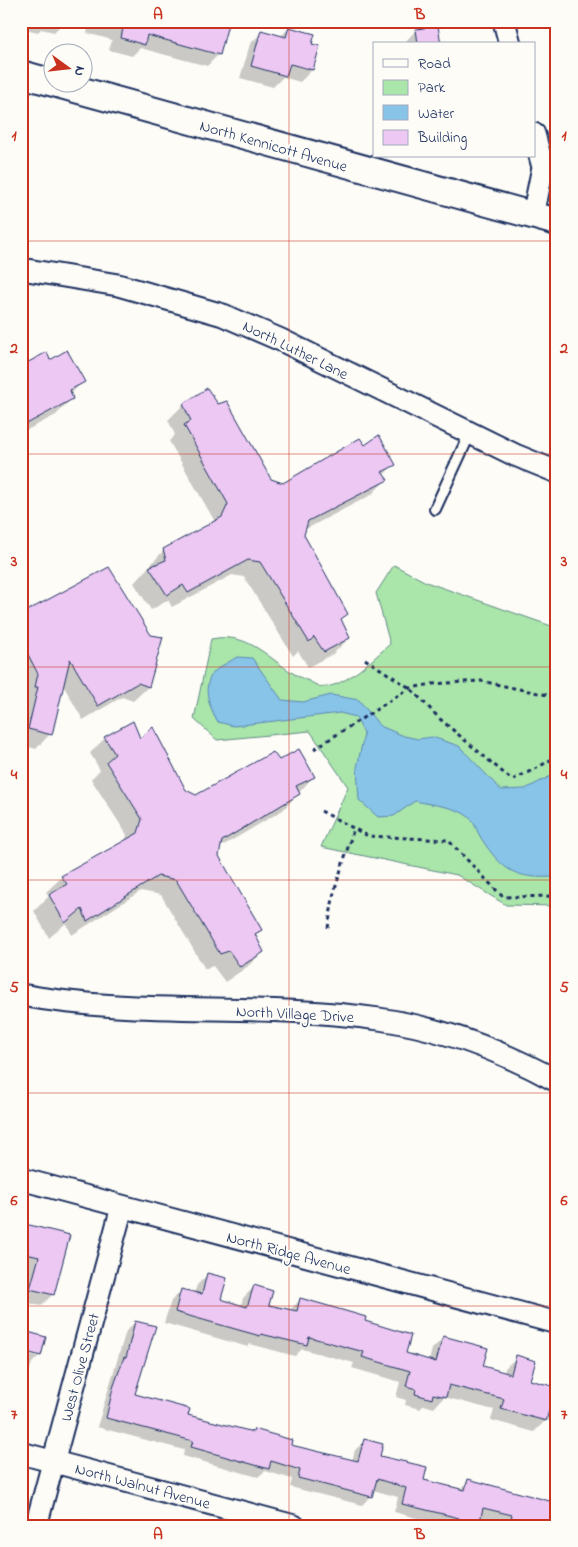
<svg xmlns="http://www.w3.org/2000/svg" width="578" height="1547" viewBox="0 0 578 1547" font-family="'Indie Flower',sans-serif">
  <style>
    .green { fill: #aae5aa; stroke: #628a84 }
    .water { fill: #88c4e8; stroke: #5c88b1 }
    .shadow { fill: #0003; fill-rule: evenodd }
    .building { fill: #ecc8f3; stroke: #1b2f5e }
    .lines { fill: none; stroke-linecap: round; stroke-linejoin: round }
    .service-casing { stroke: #1b2f5e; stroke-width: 14 }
    .minor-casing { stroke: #1b2f5e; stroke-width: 25 }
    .tertiary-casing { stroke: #1b2f5e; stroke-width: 30 }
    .path { stroke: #1b2f5e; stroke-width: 3; stroke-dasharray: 4 4; stroke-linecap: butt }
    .service { stroke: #fdfcf7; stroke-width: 10 }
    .minor { stroke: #fdfcf7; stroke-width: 21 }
    .tertiary { stroke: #fdfcf7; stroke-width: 26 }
    .grid { fill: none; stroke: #c8321e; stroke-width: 1; stroke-opacity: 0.55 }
    .labels { text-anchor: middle; stroke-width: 4; stroke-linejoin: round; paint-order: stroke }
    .street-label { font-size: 16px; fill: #1b2f5e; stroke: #fdfcf7 }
    .neatline { fill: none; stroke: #c8321e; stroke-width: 2 }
    .grid-label { font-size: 16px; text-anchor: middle; font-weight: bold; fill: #c8321e }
  </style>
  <rect width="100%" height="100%" fill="#fdfcf7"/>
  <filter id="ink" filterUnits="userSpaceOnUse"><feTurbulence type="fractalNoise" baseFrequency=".02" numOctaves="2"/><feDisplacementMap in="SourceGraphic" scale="10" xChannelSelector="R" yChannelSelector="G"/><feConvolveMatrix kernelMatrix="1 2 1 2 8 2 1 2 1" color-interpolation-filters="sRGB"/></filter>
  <g filter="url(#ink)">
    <path class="green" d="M 394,565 L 426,582 L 557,628 L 557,906 L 506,905 L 457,875 L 321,847 L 348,787 L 310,731 L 217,740 L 194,719 L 211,639 C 255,630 273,668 309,681 C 313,683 319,687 323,687 C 345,687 374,658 390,644 L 376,593 Z"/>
    <path class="water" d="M 237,657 L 252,658 L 282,700 L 303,702 L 331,695 L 359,700 L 380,726 L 404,736 L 418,739 L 432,737 L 459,746 L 501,790 L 525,789 L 557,773 L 557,877 C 516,879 503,872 481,838 C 477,832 475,823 470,818 C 457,806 432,805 415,801 L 394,816 L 378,817 L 359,800 L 357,768 L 364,734 L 356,717 L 340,713 L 234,726 L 218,722 C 209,707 200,684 216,670 C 222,665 231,661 237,657 Z"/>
    <path class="shadow" d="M 21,21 L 65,21 L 54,32 L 41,29 L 38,32 L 21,28 Z
      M 90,21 L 214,21 L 219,54 L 207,66 L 140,48 L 132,56 L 109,50 L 112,40 L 87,33 Z
      M 289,28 L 311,44 L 319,47 L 312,70 L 300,82 L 283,77 L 273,87 L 240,78 L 250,44 L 262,32 L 280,37 Z
      M 416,30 L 440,44 L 406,44 L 406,41 Z
      M 49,362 L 83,381 L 70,395 L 71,399 L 56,415 L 21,433 L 21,367 Z
      M 183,405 L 270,480 L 283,484 L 365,446 L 394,464 L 383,476 L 386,480 L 371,495 L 304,530 L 303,535 L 349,638 L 333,654 L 308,667 L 298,651 L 293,656 L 244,577 L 232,575 L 172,607 L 168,600 L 151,610 L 134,583 L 164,550 L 211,524 L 214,520 L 169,441 L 175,435 L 168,420 Z
      M 21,531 L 25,540 L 21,544 Z
      M 21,616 L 161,638 L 148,687 L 133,701 L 122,697 L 83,720 L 63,685 L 50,734 L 36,749 L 21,745 L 21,714 L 24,702 L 21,701 L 24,689 L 21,685 Z
      M 105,738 L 140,740 L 185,791 L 197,797 L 279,762 L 313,777 L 283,810 L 219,848 L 218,857 L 261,929 L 254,936 L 263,952 L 247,967 L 225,982 L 213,966 L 205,969 L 161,895 L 141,891 L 72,935 L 66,923 L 49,938 L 34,911 L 49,896 L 46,892 L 62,877 L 125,842 L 127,835 L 91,779 L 100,770 L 90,753 Z
      M 21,1223 L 68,1236 L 53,1294 L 41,1306 L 21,1301 L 24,1282 L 21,1281 Z
      M 208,1274 L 219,1299 L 241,1306 L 243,1298 L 254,1287 L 268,1305 L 289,1311 L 300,1300 L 363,1322 L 405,1354 L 429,1361 L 432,1349 L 443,1338 L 481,1367 L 504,1373 L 505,1368 L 517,1357 L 529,1381 L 557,1389 L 557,1424 L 546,1420 L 534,1432 L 491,1420 L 494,1410 L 444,1397 L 434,1408 L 424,1405 L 420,1409 L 405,1405 L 406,1400 L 396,1397 L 400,1382 L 352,1368 L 354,1363 L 302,1349 L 295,1356 L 250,1344 L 248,1347 L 164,1323 L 171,1301 L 182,1290 L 194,1293 L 197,1285 Z
      M 135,1322 L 134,1394 L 186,1416 L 290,1446 L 352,1461 L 355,1450 L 365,1441 L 378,1457 L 422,1481 L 459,1490 L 469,1480 L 557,1513 L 557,1526 L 503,1526 L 479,1518 L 478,1526 L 447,1526 L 394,1512 L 398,1497 L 373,1490 L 371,1496 L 362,1505 L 290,1487 L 292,1479 L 265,1471 L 258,1477 L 183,1456 L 184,1450 L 97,1427 L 126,1331 Z
      M 21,1332 L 45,1338 L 40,1355 L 32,1363 L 21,1397 ZM 30,1351 L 37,1353 L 37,1356 L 29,1354 Z
      M 83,1519 L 107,1525 L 107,1526 L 76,1526 Z"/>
    <path class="building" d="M 114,21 L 218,21 L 228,24 L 220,55 L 147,35 L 145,45 L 121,38 L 123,28 L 113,26 Z
      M 438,26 L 441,44 L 418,44 L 416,29 Z
      M 289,27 L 315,34 L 312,44 L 320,46 L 313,70 L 290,64 L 286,76 L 251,66 L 261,30 L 286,37 Z
      M 67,350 L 85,382 L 70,390 L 73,399 L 21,427 L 21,366 L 47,352 L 50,360 Z
      M 207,388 L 218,404 L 227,401 L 271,479 L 283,483 L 360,438 L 365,445 L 379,435 L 396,465 L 382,472 L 388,480 L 308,521 L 304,535 L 348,614 L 341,619 L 350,638 L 324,652 L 314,637 L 309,642 L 260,562 L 248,560 L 188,593 L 183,585 L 167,595 L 149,567 L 166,560 L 163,549 L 222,517 L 228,504 L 184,425 L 191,421 L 183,404 Z
      M 109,567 L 151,635 L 163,637 L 149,687 L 138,683 L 98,706 L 70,659 L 52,735 L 28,729 L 38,687 L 35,687 L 38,674 L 21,641 L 21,614 Z
      M 133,721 L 140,738 L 153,727 L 186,790 L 196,795 L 273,752 L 279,760 L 299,749 L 315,777 L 296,786 L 300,794 L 222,841 L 219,856 L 262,930 L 255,934 L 264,952 L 240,967 L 229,951 L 220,954 L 176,880 L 158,876 L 87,921 L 82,909 L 65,923 L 49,895 L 67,884 L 61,876 L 138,833 L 142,819 L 106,762 L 115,754 L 104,737 Z
      M 21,1223 L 70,1235 L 54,1295 L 30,1289 L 39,1257 L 21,1253 Z
      M 207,1273 L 227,1278 L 221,1299 L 247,1307 L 254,1285 L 273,1291 L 269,1305 L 297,1311 L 300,1298 L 318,1303 L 366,1317 L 365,1321 L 411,1335 L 406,1353 L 436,1362 L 443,1336 L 488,1348 L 483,1366 L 511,1374 L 516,1355 L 536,1361 L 530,1380 L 556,1387 L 546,1421 L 501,1409 L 504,1399 L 449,1385 L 446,1397 L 433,1394 L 432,1399 L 415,1394 L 416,1389 L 406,1386 L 410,1371 L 362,1357 L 364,1352 L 309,1337 L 307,1345 L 261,1334 L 260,1336 L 175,1312 L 181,1289 L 202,1294 Z
      M 135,1321 L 156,1326 L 135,1394 L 190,1409 L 188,1415 L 253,1432 L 254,1429 L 292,1440 L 291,1445 L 358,1461 L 364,1439 L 383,1444 L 380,1456 L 427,1467 L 424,1480 L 465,1490 L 468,1479 L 557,1503 L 552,1526 L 534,1521 L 532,1526 L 509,1526 L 512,1515 L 483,1508 L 479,1526 L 476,1526 L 458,1521 L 459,1518 L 402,1504 L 406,1488 L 377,1479 L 372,1497 L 298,1478 L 300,1470 L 271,1461 L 269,1469 L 191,1447 L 193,1441 L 106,1418 L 113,1388 L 124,1357 L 126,1358 Z
      M 28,1332 L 46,1337 L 41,1356 L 23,1351 Z"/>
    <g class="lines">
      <defs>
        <path id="service" d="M 435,509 L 470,433"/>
        <path id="minor" d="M 504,21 L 510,44
          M 533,216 L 543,167 L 534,134
          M 21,269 L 118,285 L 223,315 L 281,340 L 515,455 L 557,472
          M 21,995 C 139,1017 261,1002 379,1019 C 442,1028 502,1051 557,1081
          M 21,1179 L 557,1323
          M 21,1453 L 294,1526
          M 36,1526 L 122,1207"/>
        <path id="tertiary" d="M 21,74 L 557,222"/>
      </defs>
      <use href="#service" class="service-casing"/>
      <use href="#minor" class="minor-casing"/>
      <use href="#tertiary" class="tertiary-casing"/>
      <path class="path" d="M 365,659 L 410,688 L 440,719 L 512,780 L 537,768 L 557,756
        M 314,749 L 410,688 L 433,684 L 481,681 L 557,697
        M 321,811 L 368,836 L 448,840 L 503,897 L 557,896
        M 328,928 L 334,892 L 354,828"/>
      <use href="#service" class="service"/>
      <use href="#minor" class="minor"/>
      <use href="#tertiary" class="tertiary"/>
    </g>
  </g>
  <path class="grid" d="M 289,21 L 289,1526M 21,241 L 557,241M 21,454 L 557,454M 21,667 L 557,667M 21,880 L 557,880M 21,1093 L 557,1093M 21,1306 L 557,1306"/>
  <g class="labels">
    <g class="street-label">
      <text transform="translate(274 145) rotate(16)" y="6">North Kennicott Avenue</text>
      <text transform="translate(296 349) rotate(26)" y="6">North Luther Lane</text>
      <text transform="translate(295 1013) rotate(3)" y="6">North Village Drive</text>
      <text transform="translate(289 1252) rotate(15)" y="6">North Ridge Avenue</text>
      <text transform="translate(79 1367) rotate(-75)" y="6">West Olive Street</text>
      <text transform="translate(143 1485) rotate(15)" y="6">North Walnut Avenue</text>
    </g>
  </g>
  <rect width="578" height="1547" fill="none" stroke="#fdfcf7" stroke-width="55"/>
  <rect x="373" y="42" width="162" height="115" fill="#fdfcf7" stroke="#a3aaba"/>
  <rect x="383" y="59" width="25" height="8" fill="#fdfcf7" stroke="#a3aaba"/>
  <text x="418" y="68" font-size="15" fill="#1b2f5e">Road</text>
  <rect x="383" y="80" width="25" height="15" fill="#aae5aa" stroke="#a3aaba"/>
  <text x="418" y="92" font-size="15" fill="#1b2f5e">Park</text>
  <rect x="383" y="105" width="25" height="15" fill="#88c4e8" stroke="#a3aaba"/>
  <text x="418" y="118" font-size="15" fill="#1b2f5e">Water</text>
  <rect x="383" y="130" width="25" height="15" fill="#ecc8f3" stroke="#a3aaba"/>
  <text x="418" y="142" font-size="15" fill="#1b2f5e">Building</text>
  <g transform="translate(68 68) rotate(105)"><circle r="24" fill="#fdfcf7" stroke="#a3aaba"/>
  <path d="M0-4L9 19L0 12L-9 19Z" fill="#c8321e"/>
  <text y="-8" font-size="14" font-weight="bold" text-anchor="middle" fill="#1b2f5e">N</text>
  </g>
  <rect x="28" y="28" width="522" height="1492" class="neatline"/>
  <g class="grid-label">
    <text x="158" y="19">A</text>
    <text x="420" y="19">B</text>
    <text x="14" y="140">1</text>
    <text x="564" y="140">1</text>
    <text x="14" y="353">2</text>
    <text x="564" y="353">2</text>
    <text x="14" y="566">3</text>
    <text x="564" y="566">3</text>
    <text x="14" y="779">4</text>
    <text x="564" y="779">4</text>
    <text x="14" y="992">5</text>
    <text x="564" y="992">5</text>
    <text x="14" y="1205">6</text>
    <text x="564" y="1205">6</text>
    <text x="14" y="1419">7</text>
    <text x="564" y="1419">7</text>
    <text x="158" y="1539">A</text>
    <text x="420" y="1539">B</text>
  </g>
</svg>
